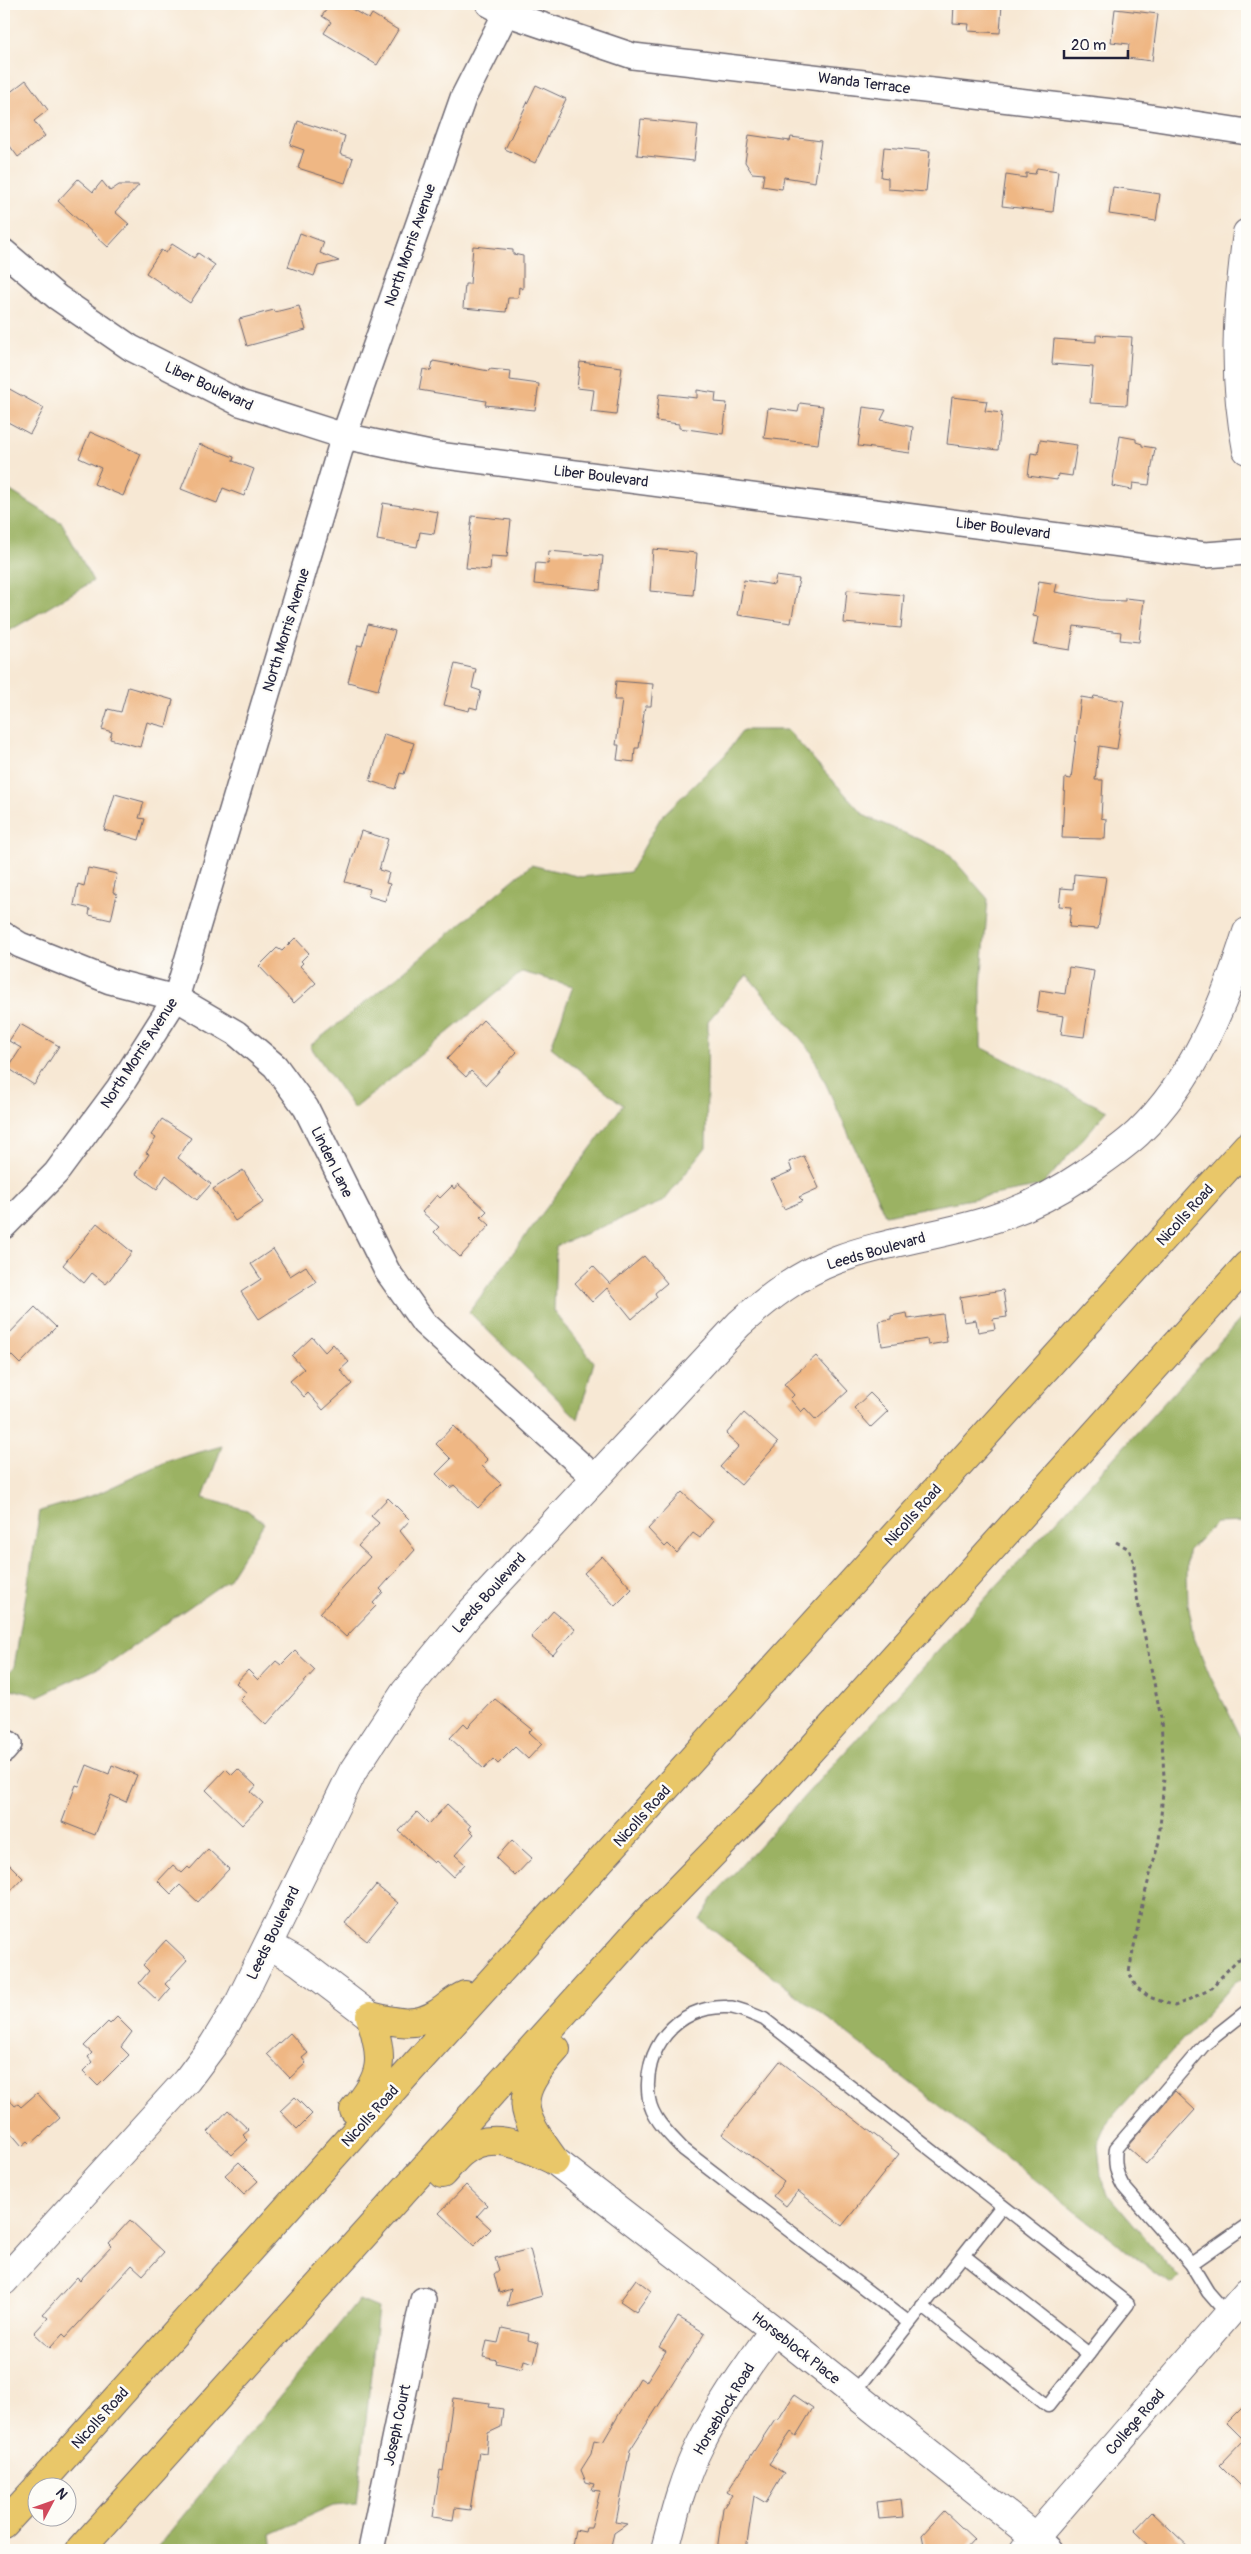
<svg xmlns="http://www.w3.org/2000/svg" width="1251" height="2554" viewBox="0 0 1251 2554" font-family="Pangolin,sans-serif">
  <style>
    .forest { fill: #9bb264; stroke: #5e6a50 }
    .building { fill: #efb784 }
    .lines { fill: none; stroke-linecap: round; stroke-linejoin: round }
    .service-casing { stroke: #6d6771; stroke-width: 15 }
    .minor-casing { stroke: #6d6771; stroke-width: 28 }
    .tertiary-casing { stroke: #6d6771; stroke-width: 30 }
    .trunk-casing { stroke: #6d6771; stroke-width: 30 }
    .path { stroke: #6d6771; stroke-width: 3; stroke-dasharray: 4 4; stroke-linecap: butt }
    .service { stroke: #fff; stroke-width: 12 }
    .minor { stroke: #fff; stroke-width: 25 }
    .tertiary { stroke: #fff; stroke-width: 28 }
    .trunk { stroke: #e9c769; stroke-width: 28 }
    .labels { text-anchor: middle; stroke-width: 5; stroke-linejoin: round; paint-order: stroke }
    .street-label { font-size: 15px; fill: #22223b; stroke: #fdfcf7 }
  </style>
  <rect width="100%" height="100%" fill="#fdfcf7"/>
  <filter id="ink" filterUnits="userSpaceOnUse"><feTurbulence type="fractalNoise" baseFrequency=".02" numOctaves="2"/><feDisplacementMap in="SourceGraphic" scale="10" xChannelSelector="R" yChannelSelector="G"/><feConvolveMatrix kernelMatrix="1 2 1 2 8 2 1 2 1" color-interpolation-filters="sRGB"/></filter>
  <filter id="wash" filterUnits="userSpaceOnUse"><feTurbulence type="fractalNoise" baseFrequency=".0096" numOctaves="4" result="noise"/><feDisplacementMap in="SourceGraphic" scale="20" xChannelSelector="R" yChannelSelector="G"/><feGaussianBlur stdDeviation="1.12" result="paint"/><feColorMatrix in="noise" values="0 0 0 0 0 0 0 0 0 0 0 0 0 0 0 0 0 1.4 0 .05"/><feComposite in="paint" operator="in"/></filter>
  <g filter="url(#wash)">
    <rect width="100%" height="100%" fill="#f7e8d4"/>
    <path class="forest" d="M 4,487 L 62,523 L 93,581 L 4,634 Z
      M 743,730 L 787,730 L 865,816 L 946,851 L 988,899 L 981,986 L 981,1047 L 1107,1111 L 1042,1186 L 885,1215 L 811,1051 L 747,975 L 708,1021 L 706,1147 L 664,1201 L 556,1246 L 554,1311 L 594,1362 L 578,1419 L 469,1312 L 623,1105 L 551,1047 L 573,986 L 522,972 L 354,1109 L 310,1046 L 397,977 L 531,865 L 581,877 L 630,872 L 661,817 L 725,755 Z
      M 1247,1312 L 1247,1522 L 1216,1523 L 1188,1551 L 1187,1573 L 1188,1604 L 1195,1640 L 1210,1676 L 1247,1749 L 1247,1977 L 1235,1982 L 1108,2121 L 1098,2144 L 1101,2177 L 1109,2196 L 1179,2278 L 1171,2285 L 700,1920 L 716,1893 Z
      M 222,1446 L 203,1498 L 247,1510 L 264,1523 L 228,1580 L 109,1663 L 38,1696 L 4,1687 L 4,1678 L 14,1667 L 40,1511 L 97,1494 L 168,1461 Z
      M 359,2300 L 378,2308 L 357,2504 L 333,2506 L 271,2534 L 273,2550 L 155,2550 Z"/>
    <g id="blocks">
      <path class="building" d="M 330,4 L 343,4 L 369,19 L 372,14 L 398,30 L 377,65 L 324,33 L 331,22 L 322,16 Z
        M 954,4 L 1002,4 L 1000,33 L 968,31 L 969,24 L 953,23 Z
        M 1115,9 L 1158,14 L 1152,61 L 1127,58 L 1129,44 L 1111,42 Z
        M 26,80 L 48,110 L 34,121 L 45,136 L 18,157 L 4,138 L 4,97 Z
        M 536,85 L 566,99 L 535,163 L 505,149 Z
        M 641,119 L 698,125 L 694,161 L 637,155 Z
        M 298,121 L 345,136 L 340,154 L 353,158 L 345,183 L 298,168 L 304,150 L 290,145 Z
        M 749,135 L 790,141 L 791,137 L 821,141 L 815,182 L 784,177 L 782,189 L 762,186 L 764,174 L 752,173 L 745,162 Z
        M 884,147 L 930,151 L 926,192 L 888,189 L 888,178 L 881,177 Z
        M 1037,168 L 1058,171 L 1053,212 L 1002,206 L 1006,175 L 1026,178 L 1026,173 L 1035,174 Z
        M 78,179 L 93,192 L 102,181 L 110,191 L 119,185 L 139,185 L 115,212 L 129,224 L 108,247 L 58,201 Z
        M 1113,187 L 1160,194 L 1156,221 L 1109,214 Z
        M 300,233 L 324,242 L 320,253 L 339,261 L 318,266 L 314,276 L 288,267 Z
        M 172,244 L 194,258 L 198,253 L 215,265 L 190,303 L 146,273 L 161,250 L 166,253 Z
        M 473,246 L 513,250 L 513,254 L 523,256 L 523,289 L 519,287 L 518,298 L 508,298 L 506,312 L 463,308 L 465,284 L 470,284 Z
        M 299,306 L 306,330 L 247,346 L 239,319 L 274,310 L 275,312 Z
        M 1096,335 L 1132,337 L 1127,405 L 1090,403 L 1093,367 L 1052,364 L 1054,339 L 1096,342 Z
        M 433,361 L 489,371 L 489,369 L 511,371 L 510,380 L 539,384 L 535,410 L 485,405 L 486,401 L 419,390 L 423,369 L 431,371 Z
        M 580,362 L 622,367 L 616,415 L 591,412 L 594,390 L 577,388 Z
        M 4,386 L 44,408 L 30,434 L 4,420 Z
        M 697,390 L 716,393 L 715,402 L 727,403 L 723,434 L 679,428 L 679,424 L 656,421 L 659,394 L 697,398 Z
        M 952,397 L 987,401 L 985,411 L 1002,413 L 998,450 L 947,444 Z
        M 800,403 L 823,406 L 818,444 L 764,438 L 768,408 L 798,412 Z
        M 863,407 L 886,410 L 881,420 L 913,427 L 910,453 L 858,446 Z
        M 90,432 L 141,454 L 123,496 L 94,484 L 101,468 L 79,458 Z
        M 1120,436 L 1136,439 L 1136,442 L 1142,444 L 1142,446 L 1155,448 L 1149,485 L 1133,483 L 1132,490 L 1112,486 Z
        M 1040,440 L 1077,445 L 1072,476 L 1058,474 L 1057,480 L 1028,476 L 1031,453 L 1038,454 Z
        M 199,444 L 234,457 L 233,461 L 254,469 L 244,496 L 223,488 L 217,503 L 181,489 Z
        M 383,503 L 438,512 L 434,534 L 420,532 L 417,547 L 377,540 Z
        M 472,516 L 511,520 L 507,557 L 491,556 L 490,570 L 466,568 Z
        M 653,549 L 697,553 L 693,595 L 650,591 Z
        M 549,551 L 603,556 L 600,590 L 534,584 L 536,563 L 548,564 Z
        M 776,576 L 799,579 L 791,623 L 738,615 L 744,580 L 774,585 Z
        M 1039,581 L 1057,584 L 1055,592 L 1101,600 L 1125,601 L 1125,598 L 1144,600 L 1139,642 L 1120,640 L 1121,632 L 1074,626 L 1070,650 L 1033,644 L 1038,617 L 1033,616 Z
        M 847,590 L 904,595 L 901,628 L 844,623 Z
        M 368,624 L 395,631 L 378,690 L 348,682 L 358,645 L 362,646 Z
        M 455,664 L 476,669 L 472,688 L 481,691 L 477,709 L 470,707 L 469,711 L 444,705 Z
        M 616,681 L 653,684 L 651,706 L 645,706 L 639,748 L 635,748 L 634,762 L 617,760 L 619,745 L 616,745 L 622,700 L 614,700 Z
        M 128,687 L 173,700 L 166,727 L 147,722 L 140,747 L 110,739 L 112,732 L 102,729 L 108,709 L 121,712 Z
        M 1094,696 L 1124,701 L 1117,749 L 1099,746 L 1095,780 L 1103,780 L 1101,818 L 1106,819 L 1105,839 L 1062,838 L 1065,778 L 1071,779 L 1081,697 L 1093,699 Z
        M 384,734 L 414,743 L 404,774 L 400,773 L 395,789 L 370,781 Z
        M 115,794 L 144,802 L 139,818 L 145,819 L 139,840 L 104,830 Z
        M 361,831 L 388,839 L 379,870 L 389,873 L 386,883 L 390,884 L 385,901 L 368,896 L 370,889 L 345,882 Z
        M 88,868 L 117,874 L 113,892 L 117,894 L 111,920 L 89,915 L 90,909 L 74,905 L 78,884 L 84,886 Z
        M 1074,874 L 1106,877 L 1098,929 L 1069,927 L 1071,907 L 1059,906 L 1061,888 L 1073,889 Z
        M 295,938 L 309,953 L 301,961 L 303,963 L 300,966 L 316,983 L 294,1003 L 259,966 L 277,948 L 282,951 Z
        M 1069,967 L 1094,971 L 1084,1037 L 1061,1034 L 1064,1016 L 1037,1012 L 1040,990 L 1065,994 Z
        M 483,1020 L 517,1052 L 486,1085 L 471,1071 L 466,1077 L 447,1059 Z
        M 20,1024 L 59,1046 L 34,1085 L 8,1068 L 21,1048 L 9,1041 Z
        M 162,1119 L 191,1138 L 178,1158 L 211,1184 L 197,1200 L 166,1175 L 157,1189 L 136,1174 L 149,1154 L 146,1153 L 156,1138 L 151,1135 Z
        M 804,1156 L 819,1188 L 799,1197 L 803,1201 L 784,1209 L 771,1180 L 792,1171 L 789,1162 Z
        M 243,1170 L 264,1202 L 235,1221 L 213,1189 Z
        M 458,1184 L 487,1211 L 481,1217 L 490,1225 L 460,1257 L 434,1232 L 439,1227 L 422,1212 L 437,1195 L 440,1198 L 452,1186 L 454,1189 Z
        M 97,1223 L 132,1252 L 106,1284 L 92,1273 L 84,1283 L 63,1265 Z
        M 273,1249 L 290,1276 L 306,1266 L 316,1282 L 259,1319 L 241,1292 L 261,1279 L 251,1264 Z
        M 644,1256 L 667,1283 L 655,1293 L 657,1297 L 632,1319 L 607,1288 L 592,1302 L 575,1283 L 593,1266 L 610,1284 Z
        M 1003,1290 L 1007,1317 L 993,1319 L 995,1329 L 978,1332 L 976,1320 L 964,1322 L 960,1297 Z
        M 35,1307 L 56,1327 L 20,1364 L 4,1348 L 4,1339 Z
        M 907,1313 L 908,1319 L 943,1314 L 947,1342 L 928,1345 L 927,1339 L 882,1346 L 879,1321 L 891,1319 L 891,1316 Z
        M 312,1337 L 325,1352 L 333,1344 L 349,1362 L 340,1370 L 352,1384 L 323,1410 L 308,1393 L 304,1397 L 290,1381 L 304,1369 L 292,1356 Z
        M 816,1356 L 848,1391 L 816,1420 L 805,1408 L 801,1412 L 790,1399 L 794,1395 L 784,1384 Z
        M 870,1393 L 888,1411 L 871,1427 L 854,1408 Z
        M 744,1413 L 778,1443 L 741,1485 L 720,1467 L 739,1446 L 726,1434 Z
        M 453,1426 L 488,1460 L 482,1466 L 501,1484 L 478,1508 L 454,1485 L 450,1488 L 436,1474 L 451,1459 L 436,1444 Z
        M 682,1492 L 713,1521 L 700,1538 L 693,1533 L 677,1553 L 668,1544 L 665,1547 L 648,1529 Z
        M 388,1498 L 410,1520 L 400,1531 L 415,1550 L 380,1589 L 383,1592 L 373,1603 L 376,1606 L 346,1637 L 320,1613 L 370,1557 L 358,1546 L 379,1523 L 371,1516 Z
        M 602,1556 L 632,1589 L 615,1606 L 584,1573 Z
        M 553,1611 L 575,1629 L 553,1655 L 531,1637 Z
        M 295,1651 L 315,1670 L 266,1725 L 240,1700 L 247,1693 L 236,1683 L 248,1670 L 258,1680 L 276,1661 L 281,1665 Z
        M 495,1699 L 532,1729 L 529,1732 L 542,1744 L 528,1759 L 515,1747 L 498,1764 L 493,1759 L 484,1769 L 450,1738 L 464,1723 L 468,1727 Z
        M 87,1765 L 109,1774 L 112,1765 L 137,1775 L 126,1802 L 111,1795 L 95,1835 L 62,1822 L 76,1785 L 79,1786 Z
        M 226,1769 L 232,1775 L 238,1769 L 256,1786 L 251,1792 L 263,1803 L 242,1825 L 206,1790 Z
        M 447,1804 L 471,1826 L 469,1829 L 474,1834 L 455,1855 L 465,1864 L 453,1877 L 436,1861 L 434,1863 L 399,1831 L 417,1812 L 429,1824 Z
        M 512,1840 L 532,1858 L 515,1876 L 496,1858 Z
        M 208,1849 L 229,1869 L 198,1902 L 180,1885 L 171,1894 L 158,1881 L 173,1865 L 182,1873 L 188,1867 L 190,1869 Z
        M 4,1859 L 23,1878 L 4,1898 Z
        M 376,1885 L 398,1903 L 367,1941 L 345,1923 Z
        M 166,1940 L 187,1960 L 165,1984 L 170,1989 L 159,2002 L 139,1983 L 149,1971 L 143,1965 Z
        M 117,2017 L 132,2032 L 121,2047 L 129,2055 L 98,2086 L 83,2071 L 92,2062 L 88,2057 L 92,2053 L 84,2046 L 108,2022 L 110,2024 Z
        M 290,2033 L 308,2053 L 302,2058 L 306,2063 L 290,2078 L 267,2054 Z
        M 780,2061 L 899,2154 L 842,2226 L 798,2191 L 786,2206 L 773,2196 L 784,2182 L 722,2134 Z
        M 1175,2091 L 1195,2110 L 1146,2164 L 1127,2147 Z
        M 37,2093 L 60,2118 L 31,2144 L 28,2141 L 22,2146 L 4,2125 L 4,2094 L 15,2106 L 18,2104 L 21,2107 Z
        M 295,2097 L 312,2114 L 297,2129 L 280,2111 Z
        M 228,2110 L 249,2130 L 243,2135 L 248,2140 L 232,2155 L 208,2132 Z
        M 239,2162 L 258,2181 L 244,2194 L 225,2175 Z
        M 466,2185 L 487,2205 L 477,2216 L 491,2229 L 474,2246 L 439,2213 Z
        M 130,2220 L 164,2252 L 143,2275 L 132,2265 L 66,2337 L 63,2334 L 50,2348 L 34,2333 L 48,2318 L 43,2314 L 77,2277 L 80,2280 L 112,2246 L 109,2243 Z
        M 530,2249 L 542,2296 L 507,2306 L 511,2289 L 499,2293 L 494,2274 L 499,2270 L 495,2258 Z
        M 636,2279 L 651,2291 L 636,2312 L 620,2301 Z
        M 678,2317 L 705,2333 L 630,2450 L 616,2522 L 627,2524 L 614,2533 L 610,2550 L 571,2550 L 575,2530 L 585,2532 L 586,2528 L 591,2528 L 600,2491 L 592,2490 L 594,2484 L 586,2482 L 581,2470 L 591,2454 L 594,2440 L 603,2442 L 640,2378 L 646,2382 L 666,2351 L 659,2347 Z
        M 502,2328 L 529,2334 L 528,2340 L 539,2343 L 534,2363 L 524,2360 L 522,2369 L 496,2363 L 497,2360 L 483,2357 L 487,2341 L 498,2343 Z
        M 794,2395 L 813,2408 L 796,2436 L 791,2432 L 769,2464 L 784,2473 L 766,2503 L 754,2496 L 746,2550 L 717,2550 L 723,2508 L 732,2495 L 727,2492 L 775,2419 L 778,2420 Z
        M 453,2398 L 490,2403 L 489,2407 L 503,2409 L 501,2427 L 488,2433 L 486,2453 L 479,2452 L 470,2510 L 455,2508 L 453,2520 L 433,2517 L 440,2470 L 443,2471 Z
        M 1247,2403 L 1247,2492 L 1220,2465 L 1244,2440 L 1227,2423 Z
        M 901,2499 L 903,2517 L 879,2519 L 877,2502 Z
        M 944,2511 L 974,2539 L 964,2550 L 925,2550 L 922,2535 Z
        M 1152,2512 L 1192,2550 L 1154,2550 L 1134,2531 Z"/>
    </g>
  </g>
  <g filter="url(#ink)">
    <use href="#blocks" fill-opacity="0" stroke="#6d6771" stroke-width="1"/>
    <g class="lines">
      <defs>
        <path id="service" d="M 963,2255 L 1089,2354
          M 1191,2264 L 1123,2186 C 1116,2173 1114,2163 1116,2148 L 1204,2045 L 1247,2011
          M 1228,2315 L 1208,2292 L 1191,2264 L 1247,2225
          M 908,2322 L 683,2149 C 670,2135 652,2119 649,2099 C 641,2050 677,2005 727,2007 C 739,2007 753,2015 764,2019 L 1128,2304 L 1048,2406 L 922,2306
          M 854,2393 L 1002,2206"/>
        <path id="minor" d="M 489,4 L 506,13 L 633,56 L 1130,114 L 1247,132
          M 4,252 L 57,297 L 131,348 L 240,403 L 344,436 L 430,454 L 1205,555 L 1247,552
          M 4,935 L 20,945 L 110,981 L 176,998 L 236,1033 L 275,1066 L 306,1108 L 387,1271 L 424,1323 L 595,1478
          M 4,1226 L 56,1173 L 119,1088 L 176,998 L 344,436 L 463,98 L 506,13 L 517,4
          M 4,1750 L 9,1744
          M 1035,2537 L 1049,2550
          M 371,2550 L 423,2300"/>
        <path id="tertiary" d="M 1247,233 C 1237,308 1232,375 1247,450
          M 269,1945 L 299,1962 L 370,2016
          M 555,2161 L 774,2330 L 1035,2537
          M 4,2281 L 187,2080 L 213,2045 L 240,2001 L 353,1771 L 405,1692 L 469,1614 L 739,1324 C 768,1298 799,1274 836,1260 C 886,1241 942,1236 993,1219 C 1025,1209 1056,1193 1084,1174 C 1102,1161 1122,1148 1138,1133 C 1194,1079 1224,1005 1247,932
          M 665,2550 C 674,2515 683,2478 700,2445 C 720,2405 747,2366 774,2330
          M 1024,2550 L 1247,2293"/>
        <path id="trunk" d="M 370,2016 C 394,2022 416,2028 438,2013 C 447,2007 455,1999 465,1995
          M 354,2110 C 384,2076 384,2058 370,2016
          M 555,2161 C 519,2111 512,2098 556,2049
          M 442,2174 C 449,2167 455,2157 464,2151 C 493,2129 525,2147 553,2160
          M 38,2486 L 407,2074 L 1247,1146
          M 4,2524 L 38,2487
          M 80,2550 L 645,1923 L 770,1795 L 1247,1265"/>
      </defs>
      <use href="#service" class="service-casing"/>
      <use href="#minor" class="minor-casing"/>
      <use href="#tertiary" class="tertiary-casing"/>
      <use href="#trunk" class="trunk-casing"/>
      <path class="path" d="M 1116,1542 L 1129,1549 L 1134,1563 L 1134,1582 L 1161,1718 L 1164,1778 L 1159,1841 L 1142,1905 L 1129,1972 L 1136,1987 L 1149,1997 L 1175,2006 L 1209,1990 L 1237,1960 L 1247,1956"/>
      <use href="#service" class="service"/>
      <use href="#minor" class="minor"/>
      <use href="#tertiary" class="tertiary"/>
      <use href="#trunk" class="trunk"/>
    </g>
  </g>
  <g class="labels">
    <g class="street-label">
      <text transform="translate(864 83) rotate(7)" y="5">Wanda Terrace</text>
      <text transform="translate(410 245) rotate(-71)" y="5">North Morris Avenue</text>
      <text transform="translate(209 386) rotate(25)" y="5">Liber Boulevard</text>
      <text transform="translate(601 476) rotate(7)" y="5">Liber Boulevard</text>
      <text transform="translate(1003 528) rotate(7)" y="5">Liber Boulevard</text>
      <text transform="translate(286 630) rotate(-73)" y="5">North Morris Avenue</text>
      <text transform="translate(139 1053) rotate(-57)" y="5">North Morris Avenue</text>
      <text transform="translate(332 1162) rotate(64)" y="5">Linden Lane</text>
      <text transform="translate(1185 1215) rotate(-48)" y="5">Nicolls Road</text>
      <text transform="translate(876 1251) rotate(-16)" y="5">Leeds Boulevard</text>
      <text transform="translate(913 1515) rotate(-48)" y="5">Nicolls Road</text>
      <text transform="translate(489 1593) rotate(-48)" y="5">Leeds Boulevard</text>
      <text transform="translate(642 1816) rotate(-48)" y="5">Nicolls Road</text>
      <text transform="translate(273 1933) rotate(-64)" y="5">Leeds Boulevard</text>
      <text transform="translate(370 2116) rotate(-48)" y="5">Nicolls Road</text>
      <text transform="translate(796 2348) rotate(38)" y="5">Horseblock Place</text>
      <text transform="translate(724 2409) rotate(-59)" y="5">Horseblock Road</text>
      <text transform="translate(100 2418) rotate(-48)" y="5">Nicolls Road</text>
      <text transform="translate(1135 2422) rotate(-49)" y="5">College Road</text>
      <text transform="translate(397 2425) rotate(-78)" y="5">Joseph Court</text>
    </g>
  </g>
  <rect width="1251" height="2554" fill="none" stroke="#fdfcf7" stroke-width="20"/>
  <g transform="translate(52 2502) rotate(49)"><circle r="24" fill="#fdfcf7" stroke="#a5a5ac"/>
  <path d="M0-4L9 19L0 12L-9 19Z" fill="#d1495b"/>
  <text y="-8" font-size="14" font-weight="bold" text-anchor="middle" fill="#22223b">N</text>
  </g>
  <path d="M1064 50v8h64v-8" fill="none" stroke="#22223b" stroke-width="2.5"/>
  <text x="1071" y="50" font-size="15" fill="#22223b" stroke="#fdfcf7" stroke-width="4" paint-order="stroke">20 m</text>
</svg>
